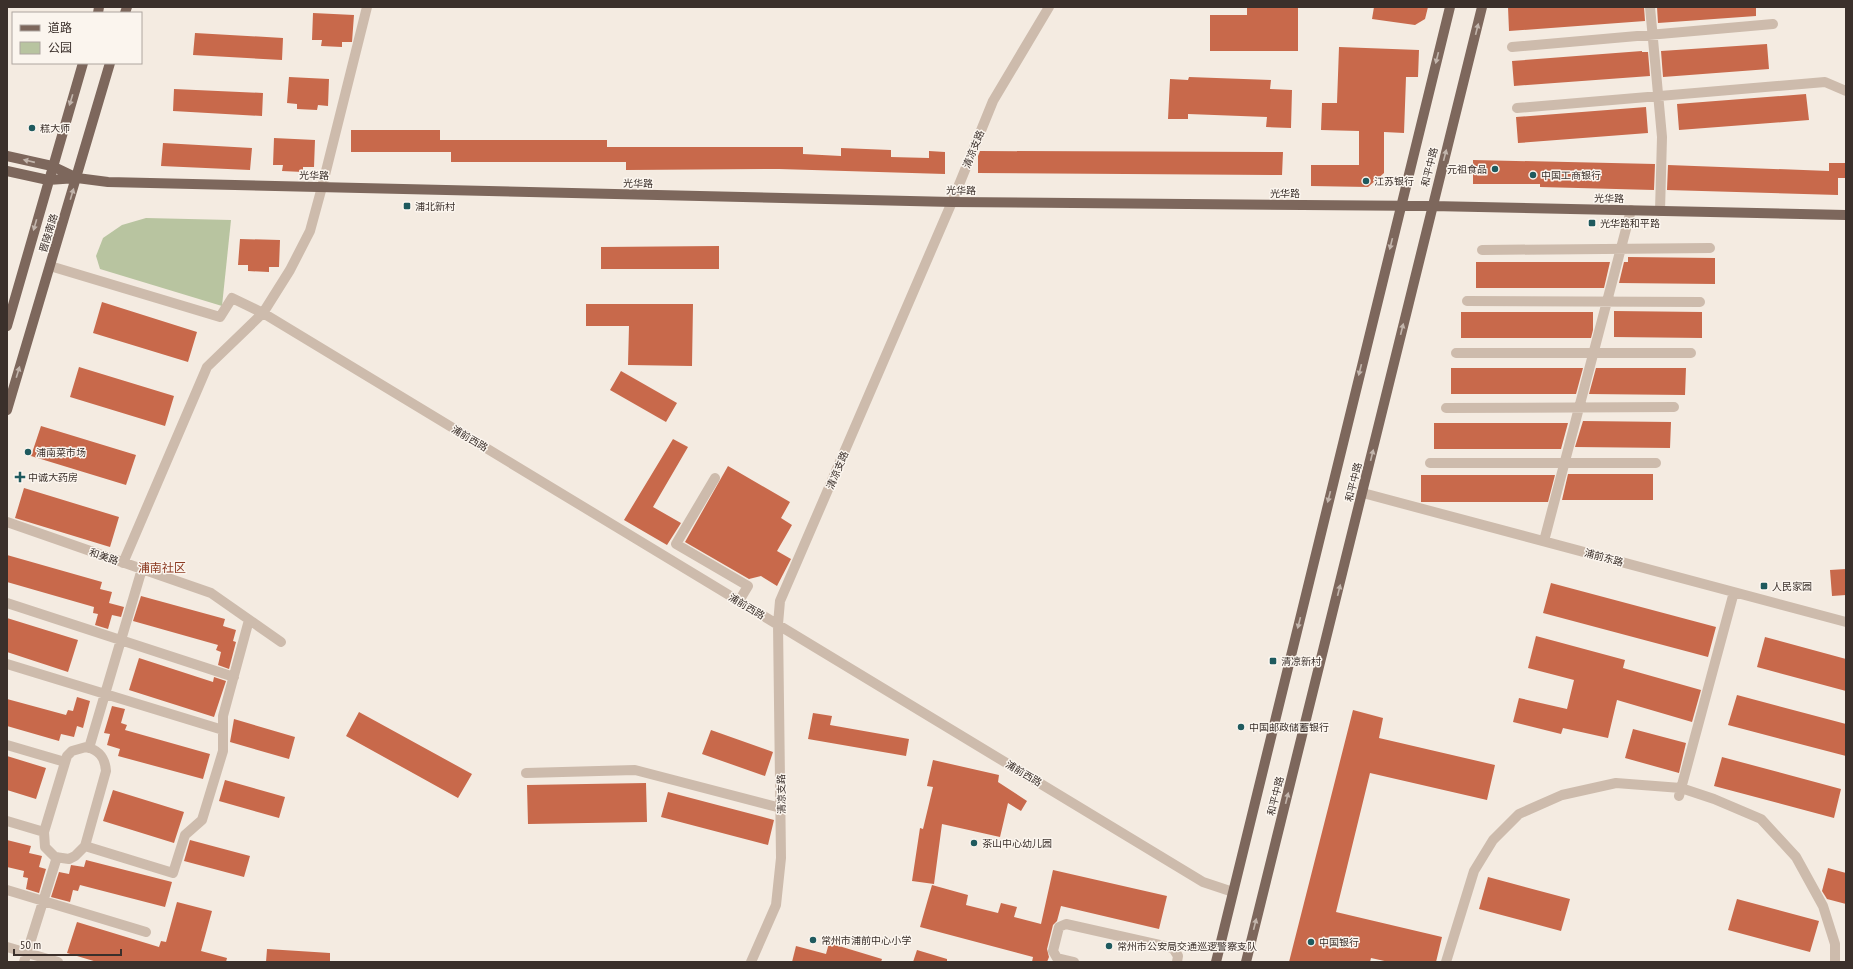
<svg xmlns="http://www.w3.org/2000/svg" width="1853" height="969" viewBox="0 0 1853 969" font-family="'PT Sans Narrow','Noto Sans SC',sans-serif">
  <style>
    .green { fill: #b8c4a0 }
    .building { fill: #c8694b }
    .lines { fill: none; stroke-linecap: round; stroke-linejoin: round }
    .minor { stroke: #cdbbac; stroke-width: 10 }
    .major { stroke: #7d675c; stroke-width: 10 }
    .oneway { fill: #c2b5ac }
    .poi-dot { fill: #1f5a5e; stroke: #fbf5ee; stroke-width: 1.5 }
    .labels { text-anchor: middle; stroke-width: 3; stroke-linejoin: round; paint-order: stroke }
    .poi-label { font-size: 10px; fill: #3b302b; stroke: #fbf5ee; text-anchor: start }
    .street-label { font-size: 10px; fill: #3b302b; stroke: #fbf5ee }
    .quarter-label { font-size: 12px; fill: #8c3b22; stroke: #fbf5ee }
  </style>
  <rect width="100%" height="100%" fill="#f4ebe1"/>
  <path class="green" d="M 146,218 L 231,220 L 222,306 L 100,269 L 96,256 L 103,238 L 122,225 Z"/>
  <path class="building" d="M 1247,7 L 1298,7 L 1298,51 L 1210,51 L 1210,15 L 1247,15 Z
    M 1374,7 L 1428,7 L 1425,19 L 1415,25 L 1372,19 Z
    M 1508,7 L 1644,7 L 1645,21 L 1509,31 Z
    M 1657,7 L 1756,7 L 1756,16 L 1658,23 Z
    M 313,13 L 354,15 L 352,42 L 342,42 L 342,47 L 321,46 L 322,40 L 312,40 Z
    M 195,33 L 283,38 L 282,60 L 193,55 Z
    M 1767,44 L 1769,69 L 1663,77 L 1661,51 Z
    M 1339,47 L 1419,50 L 1418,77 L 1406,77 L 1404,133 L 1384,132 L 1384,173 L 1368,187 L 1311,186 L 1311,165 L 1359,165 L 1359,131 L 1321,130 L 1322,103 L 1337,103 Z
    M 1642,51 L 1642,52 L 1648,52 L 1650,76 L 1514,86 L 1512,61 Z
    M 289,77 L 329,79 L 328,106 L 318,105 L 317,110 L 297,109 L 297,104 L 287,103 Z
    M 1189,77 L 1271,80 L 1270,89 L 1292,90 L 1291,128 L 1266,127 L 1267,117 L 1188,114 L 1188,119 L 1168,119 L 1170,79 L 1188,80 Z
    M 174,89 L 263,93 L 262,116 L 173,111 Z
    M 1806,94 L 1809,120 L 1679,130 L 1677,104 Z
    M 1646,107 L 1648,133 L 1518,143 L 1516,117 Z
    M 351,130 L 440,130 L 440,140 L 607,140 L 607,147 L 803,147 L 803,154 L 841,156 L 841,148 L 891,150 L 891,157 L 929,158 L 929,151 L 945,152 L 945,174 L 779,169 L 626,170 L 626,162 L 451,162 L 451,152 L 351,152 Z
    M 274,138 L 315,140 L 314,167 L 303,167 L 303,172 L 282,171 L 283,165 L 273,165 Z
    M 163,143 L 252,148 L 250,170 L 161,166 Z
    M 980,151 L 1283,152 L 1282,175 L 978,173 L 978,156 Z
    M 1473,160 L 1655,164 L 1654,190 L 1540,187 L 1540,184 L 1473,184 Z
    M 1829,163 L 1846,163 L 1846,178 L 1838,178 L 1838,195 L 1667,190 L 1668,165 L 1829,171 Z
    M 240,239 L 280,240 L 279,267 L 269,267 L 269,272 L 248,271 L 248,265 L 238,265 Z
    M 719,246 L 719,269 L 601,269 L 601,247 Z
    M 1628,257 L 1715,258 L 1715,284 L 1619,283 L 1624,262 L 1628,262 Z
    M 1476,262 L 1610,262 L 1604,288 L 1476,288 Z
    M 102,302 L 197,332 L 188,362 L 93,333 Z
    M 586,304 L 693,304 L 692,366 L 628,365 L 629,326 L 586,326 Z
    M 1614,311 L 1702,312 L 1702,338 L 1614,337 Z
    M 1461,312 L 1593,312 L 1593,330 L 1591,338 L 1461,338 Z
    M 79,367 L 174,396 L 165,426 L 70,397 Z
    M 1451,368 L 1583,368 L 1576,394 L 1451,394 Z
    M 1596,368 L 1686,368 L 1685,395 L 1589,394 Z
    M 621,371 L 677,403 L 666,422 L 610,390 Z
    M 1583,421 L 1671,422 L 1670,448 L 1575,447 Z
    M 1434,423 L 1568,423 L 1561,449 L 1434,449 Z
    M 41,426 L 136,455 L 126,485 L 31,456 Z
    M 673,439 L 688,447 L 653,507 L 681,523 L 667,545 L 624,520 Z
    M 728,466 L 790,502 L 781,518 L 792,525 L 777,551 L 791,559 L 777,586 L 761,576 L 749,579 L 685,542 Z
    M 1568,474 L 1653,474 L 1653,500 L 1562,500 Z
    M 1421,475 L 1555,475 L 1548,502 L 1421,502 Z
    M 24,488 L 119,517 L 110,547 L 15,518 Z
    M 7,555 L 102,582 L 100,589 L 112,592 L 109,603 L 124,607 L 121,617 L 112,615 L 108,629 L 95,625 L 98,614 L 93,613 L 94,607 L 7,582 Z
    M 1846,569 L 1846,595 L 1832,596 L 1830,570 Z
    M 1551,583 L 1716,627 L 1708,657 L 1543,613 Z
    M 141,596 L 225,619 L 223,626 L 236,630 L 233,641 L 236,642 L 229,669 L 218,665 L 221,652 L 216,650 L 218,645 L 133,621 Z
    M 7,618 L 78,640 L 68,672 L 7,652 Z
    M 1536,636 L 1625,660 L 1623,668 L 1701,690 L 1692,722 L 1617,700 L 1608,738 L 1563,728 L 1561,734 L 1513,722 L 1519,698 L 1567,709 L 1574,680 L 1528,668 Z
    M 1765,637 L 1846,659 L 1846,691 L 1757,667 Z
    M 139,658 L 213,682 L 214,677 L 226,681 L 214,717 L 129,690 Z
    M 1737,695 L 1846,724 L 1846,756 L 1728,725 Z
    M 77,697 L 90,701 L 83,728 L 77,726 L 74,737 L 61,734 L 59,741 L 7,726 L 7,699 L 66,715 L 68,710 L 73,711 Z
    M 112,706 L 125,709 L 121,723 L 127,725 L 125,730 L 210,754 L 203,779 L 118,756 L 120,749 L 107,745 L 110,734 L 104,733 Z
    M 1353,710 L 1383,718 L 1379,738 L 1495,765 L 1487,800 L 1370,773 L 1336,912 L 1442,937 L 1436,962 L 1389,962 L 1371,958 L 1370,962 L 1289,962 Z
    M 359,712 L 472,774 L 458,798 L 346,736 Z
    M 813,713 L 832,716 L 830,725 L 909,739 L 906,756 L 808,739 Z
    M 234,719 L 295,737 L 289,759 L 230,742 Z
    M 1633,729 L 1686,743 L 1679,773 L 1625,758 Z
    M 711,730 L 773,752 L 765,776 L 702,754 Z
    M 7,756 L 46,768 L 36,799 L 7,790 Z
    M 1722,757 L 1841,789 L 1834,818 L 1714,786 Z
    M 933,760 L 999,775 L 998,782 L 1027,801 L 1021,811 L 1008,803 L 1000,837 L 942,824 L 934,884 L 912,881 L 920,828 L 923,829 L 933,787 L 927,786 Z
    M 225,780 L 285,797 L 279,818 L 219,801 Z
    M 646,783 L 647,822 L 528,824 L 527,785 Z
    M 113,790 L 184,812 L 174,843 L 103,821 Z
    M 668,792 L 774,820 L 768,845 L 661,817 Z
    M 7,840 L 31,846 L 29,853 L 42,856 L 39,867 L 46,869 L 39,893 L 26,889 L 28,878 L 23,877 L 24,871 L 7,867 Z
    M 190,840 L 250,856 L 244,877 L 184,861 Z
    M 86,860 L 172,882 L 165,907 L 80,885 L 78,891 L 73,890 L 70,902 L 51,897 L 59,872 L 69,874 L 71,865 L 84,867 Z
    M 1828,868 L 1846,873 L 1846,904 L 1827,899 L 1822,891 Z
    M 1053,870 L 1167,896 L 1159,929 L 1061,906 L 1057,921 L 1053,925 L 1047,949 L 1049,957 L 1047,962 L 1032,962 L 1033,957 L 920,927 L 932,885 L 968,895 L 966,905 L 998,913 L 1001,903 L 1017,907 L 1014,917 L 1041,924 Z
    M 1488,877 L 1570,899 L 1561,931 L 1479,909 Z
    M 1737,899 L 1819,921 L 1810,952 L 1728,930 Z
    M 177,902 L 212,911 L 201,951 L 227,958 L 226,962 L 97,962 L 67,953 L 77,922 L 159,947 L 161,941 L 166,942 Z
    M 829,943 L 882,959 L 881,962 L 792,962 L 796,946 L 826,954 Z
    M 267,949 L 330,953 L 330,962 L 266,962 Z
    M 917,950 L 947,959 L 947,962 L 913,962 Z"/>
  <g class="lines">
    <path class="minor" d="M 1650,7 L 1662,137 L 1660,211
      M 1512,47 L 1773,24
      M 1517,108 L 1825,82 L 1846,91
      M 1482,250 L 1710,248
      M 50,266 L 220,317 L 232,298 L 263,313 L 1203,882 L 1233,892
      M 1467,301 L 1700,302
      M 1456,353 L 1691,353
      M 1446,408 L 1674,407
      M 1430,463 L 1656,463
      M 715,478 L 676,544 L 748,586 L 739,601
      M 1363,493 L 1846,622
      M 7,522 L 211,593 L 281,642
      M 1544,541 L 1631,210
      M 123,563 L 207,367 L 263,313 L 290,270 L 310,231 L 322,187 L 367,7
      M 7,603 L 234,677
      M 7,664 L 223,730
      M 7,745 L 65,762
      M 86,747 C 99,750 105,757 106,771 L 85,846 L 75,856 L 69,859 L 55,857 L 45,847 L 44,832 L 67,756 L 72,751 Z
      M 89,748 L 142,569
      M 526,773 L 635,770 L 781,808
      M 1679,796 L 1734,592
      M 7,821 L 44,832
      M 85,846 L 173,873 L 185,835 L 202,820 L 223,751 L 223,716 L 249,620
      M 7,890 L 146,932
      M 7,947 L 58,962
      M 24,962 L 57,857
      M 751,962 L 776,905 L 781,858 L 778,624 L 780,601 L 952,202 L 993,101 L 1049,7
      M 1074,962 L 1057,958 L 1053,951 L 1059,927 L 1066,924 L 1173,948 L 1178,956 L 1177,962
      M 1446,962 L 1474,871 L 1493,840 L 1519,814 L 1562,795 L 1616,783 L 1681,788 L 1714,799 L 1761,819 L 1796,857 L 1823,906 L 1835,944 L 1835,962"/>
    <path class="major" d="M 98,13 L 99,7
      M 125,13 L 127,7
      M 7,156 L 52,166 L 75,177
      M 7,171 L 48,180 L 77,178 L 108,182 L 952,202 L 1432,206 L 1846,215
      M 7,326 L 83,63
      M 7,410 L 110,63
      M 1216,962 L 1450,7
      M 1246,962 L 1482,7"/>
  </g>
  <defs><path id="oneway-solid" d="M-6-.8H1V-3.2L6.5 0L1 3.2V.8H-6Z"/></defs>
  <g class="oneway">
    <use href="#oneway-solid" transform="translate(1477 29) rotate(-76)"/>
    <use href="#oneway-solid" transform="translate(1437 58) rotate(104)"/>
    <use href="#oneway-solid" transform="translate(71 100) rotate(107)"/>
    <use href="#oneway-solid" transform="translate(1445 155) rotate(-76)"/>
    <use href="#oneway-solid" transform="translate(29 161) rotate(-167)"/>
    <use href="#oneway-solid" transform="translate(72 194) rotate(-73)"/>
    <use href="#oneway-solid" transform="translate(35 225) rotate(106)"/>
    <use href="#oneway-solid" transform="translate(1391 244) rotate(104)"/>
    <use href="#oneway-solid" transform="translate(1402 329) rotate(-76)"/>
    <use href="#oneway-solid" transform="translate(1360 370) rotate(104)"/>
    <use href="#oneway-solid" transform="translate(18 372) rotate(-73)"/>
    <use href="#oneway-solid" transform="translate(1372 455) rotate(-76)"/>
    <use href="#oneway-solid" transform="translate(1329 497) rotate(104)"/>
    <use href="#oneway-solid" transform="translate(1339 590) rotate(-76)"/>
    <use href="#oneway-solid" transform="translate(1299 623) rotate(104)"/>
    <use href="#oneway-solid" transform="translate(1287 798) rotate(-76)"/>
    <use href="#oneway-solid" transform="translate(1255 924) rotate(-76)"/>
  </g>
  <g class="poi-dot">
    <circle cx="32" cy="128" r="4"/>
    <circle cx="1495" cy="169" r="4"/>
    <circle cx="1533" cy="175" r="4"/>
    <circle cx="1366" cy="181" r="4"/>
    <rect x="403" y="202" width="8" height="8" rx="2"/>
    <rect x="1588" y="219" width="8" height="8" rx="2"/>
    <circle cx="28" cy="452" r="4"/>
    <path d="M18 471h4v4h4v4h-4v4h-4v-4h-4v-4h4z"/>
    <rect x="1760" y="582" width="8" height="8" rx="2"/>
    <rect x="1269" y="657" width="8" height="8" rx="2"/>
    <circle cx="1241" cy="727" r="4"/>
    <circle cx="974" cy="843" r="4"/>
    <circle cx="813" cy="940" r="4"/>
    <circle cx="1311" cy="942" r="4"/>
    <circle cx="1109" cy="946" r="4"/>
  </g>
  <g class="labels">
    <g class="poi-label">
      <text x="40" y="132">糕大师</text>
      <text x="1487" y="173" text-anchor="end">元祖食品</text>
      <text x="1541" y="179">中国工商银行</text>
      <text x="1374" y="185">江苏银行</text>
      <text x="415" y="210">浦北新村</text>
      <text x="1600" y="227">光华路和平路</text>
      <text x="36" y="456">浦南菜市场</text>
      <text x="28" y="481">中诚大药房</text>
      <text x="1772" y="590">人民家园</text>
      <text x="1281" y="665">清凉新村</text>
      <text x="1249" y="731">中国邮政储蓄银行</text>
      <text x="982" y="847">茶山中心幼儿园</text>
      <text x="821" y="944">常州市浦前中心小学</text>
      <text x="1319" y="946">中国银行</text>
      <text x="1117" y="950">常州市公安局交通巡逻警察支队</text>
    </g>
    <g class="street-label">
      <text transform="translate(973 149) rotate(-68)" y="4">清凉支路</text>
      <text transform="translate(1429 167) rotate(-76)" y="4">和平中路</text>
      <text transform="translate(314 175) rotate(1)" y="4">光华路</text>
      <text transform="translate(638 183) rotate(1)" y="4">光华路</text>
      <text transform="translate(961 190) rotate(1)" y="4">光华路</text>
      <text x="1285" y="197">光华路</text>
      <text transform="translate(1609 198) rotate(1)" y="4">光华路</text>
      <text transform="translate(48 233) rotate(-73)" y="4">晋陵南路</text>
      <text transform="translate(470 438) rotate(31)" y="4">浦前西路</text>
      <text transform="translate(837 470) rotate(-67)" y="4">清凉支路</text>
      <text transform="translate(1353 482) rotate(-76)" y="4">和平中路</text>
      <text transform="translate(104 556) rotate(19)" y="4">和美路</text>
      <text transform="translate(1604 557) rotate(15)" y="4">浦前东路</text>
      <text transform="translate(747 606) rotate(31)" y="4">浦前西路</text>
      <text transform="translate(1024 773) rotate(31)" y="4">浦前西路</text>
      <text transform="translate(781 794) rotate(-91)" y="4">清凉支路</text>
      <text transform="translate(1275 796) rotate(-76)" y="4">和平中路</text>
    </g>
    <g class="quarter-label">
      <text x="162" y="572">浦南社区</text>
    </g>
  </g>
  <rect width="1853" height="969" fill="none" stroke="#3b302b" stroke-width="16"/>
  <rect x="12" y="12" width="130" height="52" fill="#fbf5ee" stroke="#aea6a0"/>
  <rect x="20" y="25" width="20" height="6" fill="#7d675c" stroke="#aea6a0"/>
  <text x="48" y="32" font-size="12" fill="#3b302b">道路</text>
  <rect x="20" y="42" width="20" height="12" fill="#b8c4a0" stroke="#aea6a0"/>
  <text x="48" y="52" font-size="12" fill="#3b302b">公园</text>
  <path d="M14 949v6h107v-6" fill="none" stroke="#3b302b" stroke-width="2"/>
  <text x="20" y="949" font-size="12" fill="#3b302b" stroke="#fbf5ee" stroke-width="3" paint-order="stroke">50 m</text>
</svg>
